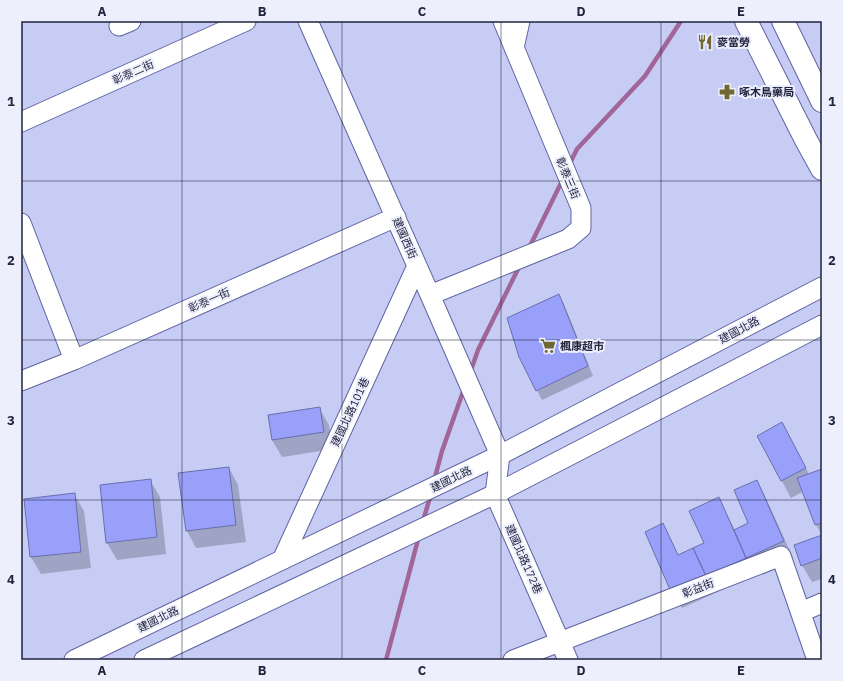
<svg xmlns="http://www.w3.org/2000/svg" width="843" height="681" viewBox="0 0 843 681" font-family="'IBM Plex Sans','Noto Sans TC',sans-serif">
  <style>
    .shadow { fill: #0003 }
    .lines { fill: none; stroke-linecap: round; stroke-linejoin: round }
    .stream { stroke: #a16698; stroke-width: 4.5 }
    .building { fill: #98a0fa; stroke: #696fac }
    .minor-casing { stroke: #5f64a0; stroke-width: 21 }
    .major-casing { stroke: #5f64a0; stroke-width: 24 }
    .minor { stroke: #fff; stroke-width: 19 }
    .major { stroke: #fff; stroke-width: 22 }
    .grid { fill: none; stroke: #21243d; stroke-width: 1; stroke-opacity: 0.55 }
    .labels { text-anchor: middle; stroke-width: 4; stroke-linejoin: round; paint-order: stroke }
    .poi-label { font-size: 11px; font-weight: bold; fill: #21243d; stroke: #edeffd; text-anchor: start }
    .street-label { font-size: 11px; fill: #21243d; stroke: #edeffd }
    .neatline { fill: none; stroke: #21243d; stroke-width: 1.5 }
    .grid-label { font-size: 13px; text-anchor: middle; font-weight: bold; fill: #21243d }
  </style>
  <rect width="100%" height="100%" fill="#c7ccf5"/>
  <path class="shadow" d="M 559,295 L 564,304 L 593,376 L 542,400 L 520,357 Z
    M 319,408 L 329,425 L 333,449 L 282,457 L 272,440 L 269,416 Z
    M 758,436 L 792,441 L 809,474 L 822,470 L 822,535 L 816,525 L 804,491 L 791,498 Z
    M 229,468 L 238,485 L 246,542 L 196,548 L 187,531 L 179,474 Z
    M 150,480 L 160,497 L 166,554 L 117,560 L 107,543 Z
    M 757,481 L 766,498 L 793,558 L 682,608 L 672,591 L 663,525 L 679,556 L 705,544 L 719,499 L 735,530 L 750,524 Z
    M 74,494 L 84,511 L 91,568 L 41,574 L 31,557 Z
    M 822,536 L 822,579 L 812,582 L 802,565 Z"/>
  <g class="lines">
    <path class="stream" d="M 569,165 L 577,149 L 645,76 L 681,21
      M 529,248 L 563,179
      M 470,373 L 478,350 L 520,265
      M 434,481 L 442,451 L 464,389
      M 423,521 L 431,494
      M 386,660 L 419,536"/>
  </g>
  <path class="building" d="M 559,294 L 588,366 L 536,391 L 519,357 L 507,318 Z
    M 320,407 L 324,432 L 272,440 L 268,415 Z
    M 782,422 L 806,468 L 781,481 L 757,436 Z
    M 229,467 L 236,525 L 186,531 L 178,473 Z
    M 822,469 L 822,523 L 815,525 L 797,478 Z
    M 151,479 L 157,537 L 106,543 L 100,485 Z
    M 757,480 L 784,541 L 746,558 L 734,530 L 748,523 L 734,490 Z
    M 75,493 L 81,552 L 30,557 L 24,499 Z
    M 719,497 L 746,558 L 706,576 L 693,548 L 704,543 L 689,511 Z
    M 663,523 L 678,555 L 693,548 L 706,576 L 671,592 L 645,532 Z
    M 822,535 L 822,558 L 801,566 L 794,545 Z"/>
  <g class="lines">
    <defs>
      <path id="minor" d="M 308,21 L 430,295 L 500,455 L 495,494 L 568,660
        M 119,26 L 131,21
        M 514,48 L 520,21
        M 21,122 L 246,21
        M 21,223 L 74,360
        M 430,295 L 568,239 L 581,228 L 581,208 L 503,21
        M 21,381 L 74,360 L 396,217
        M 283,558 L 417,266
        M 801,612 L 822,603
        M 74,660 L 500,455 L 822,287
        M 144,660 L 495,494 L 822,325
        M 513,660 L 781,556 L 817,660"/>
      <path id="major" d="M 746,21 L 806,140 L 822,169
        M 783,21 L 822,101"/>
    </defs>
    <use href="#minor" class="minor-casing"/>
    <use href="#major" class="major-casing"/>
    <use href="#minor" class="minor"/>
    <use href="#major" class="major"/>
  </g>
  <path class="grid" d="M 182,21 L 182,660M 342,21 L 342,660M 501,21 L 501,660M 661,21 L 661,660M 21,181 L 822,181M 21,340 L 822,340M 21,500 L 822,500"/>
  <defs>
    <symbol id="restaurant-bare" viewBox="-9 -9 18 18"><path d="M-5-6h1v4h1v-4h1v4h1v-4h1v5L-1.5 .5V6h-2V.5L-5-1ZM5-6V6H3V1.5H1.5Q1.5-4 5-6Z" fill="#706733" stroke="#edeffd" stroke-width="2.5" paint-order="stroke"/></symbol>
    <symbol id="pharmacy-bare" viewBox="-9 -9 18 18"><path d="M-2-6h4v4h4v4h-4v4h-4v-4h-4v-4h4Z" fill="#706733" stroke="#edeffd" stroke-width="2.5" paint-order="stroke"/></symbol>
    <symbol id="supermarket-bare" viewBox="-9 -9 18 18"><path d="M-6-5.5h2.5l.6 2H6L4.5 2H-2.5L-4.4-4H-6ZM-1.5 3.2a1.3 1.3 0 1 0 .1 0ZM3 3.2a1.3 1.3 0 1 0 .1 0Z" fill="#706733" stroke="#edeffd" stroke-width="2.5" paint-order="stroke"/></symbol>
  </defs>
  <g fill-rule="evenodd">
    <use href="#restaurant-bare" x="694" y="31" width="22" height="22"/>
    <use href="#pharmacy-bare" x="716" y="81" width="22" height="22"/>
    <use href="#supermarket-bare" x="537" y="335" width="22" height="22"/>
  </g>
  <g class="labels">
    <g class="poi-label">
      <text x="717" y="46">麥當勞</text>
      <text x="739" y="96">啄木鳥藥局</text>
      <text x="560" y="350">楓康超市</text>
    </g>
    <g class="street-label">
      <text transform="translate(133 72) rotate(-24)" y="4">彰泰二街</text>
      <text transform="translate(568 178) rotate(67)" y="4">彰泰三街</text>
      <text transform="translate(405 238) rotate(66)" y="4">建國西街</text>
      <text transform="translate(209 300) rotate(-24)" y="4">彰泰一街</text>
      <text transform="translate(739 330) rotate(-28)" y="4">建國北路</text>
      <text transform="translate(350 412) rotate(-65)" y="4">建國北路101巷</text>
      <text transform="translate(451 479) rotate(-26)" y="4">建國北路</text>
      <text transform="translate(524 559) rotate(66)" y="4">建國北路172巷</text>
      <text transform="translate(698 588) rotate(-21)" y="4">彰益街</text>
      <text transform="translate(158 619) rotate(-26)" y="4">建國北路</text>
    </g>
  </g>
  <rect width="843" height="681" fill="none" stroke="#edeffd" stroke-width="44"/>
  <rect x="22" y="22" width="799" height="637" class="neatline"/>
  <g class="grid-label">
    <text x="102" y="16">A</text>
    <text x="262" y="16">B</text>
    <text x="422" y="16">C</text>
    <text x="581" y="16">D</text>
    <text x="741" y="16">E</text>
    <text x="11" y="106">1</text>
    <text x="832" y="106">1</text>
    <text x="11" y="265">2</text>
    <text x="832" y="265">2</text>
    <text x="11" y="425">3</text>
    <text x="832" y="425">3</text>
    <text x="11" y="584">4</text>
    <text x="832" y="584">4</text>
    <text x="102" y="675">A</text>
    <text x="262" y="675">B</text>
    <text x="422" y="675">C</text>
    <text x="581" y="675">D</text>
    <text x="741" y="675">E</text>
  </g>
</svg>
